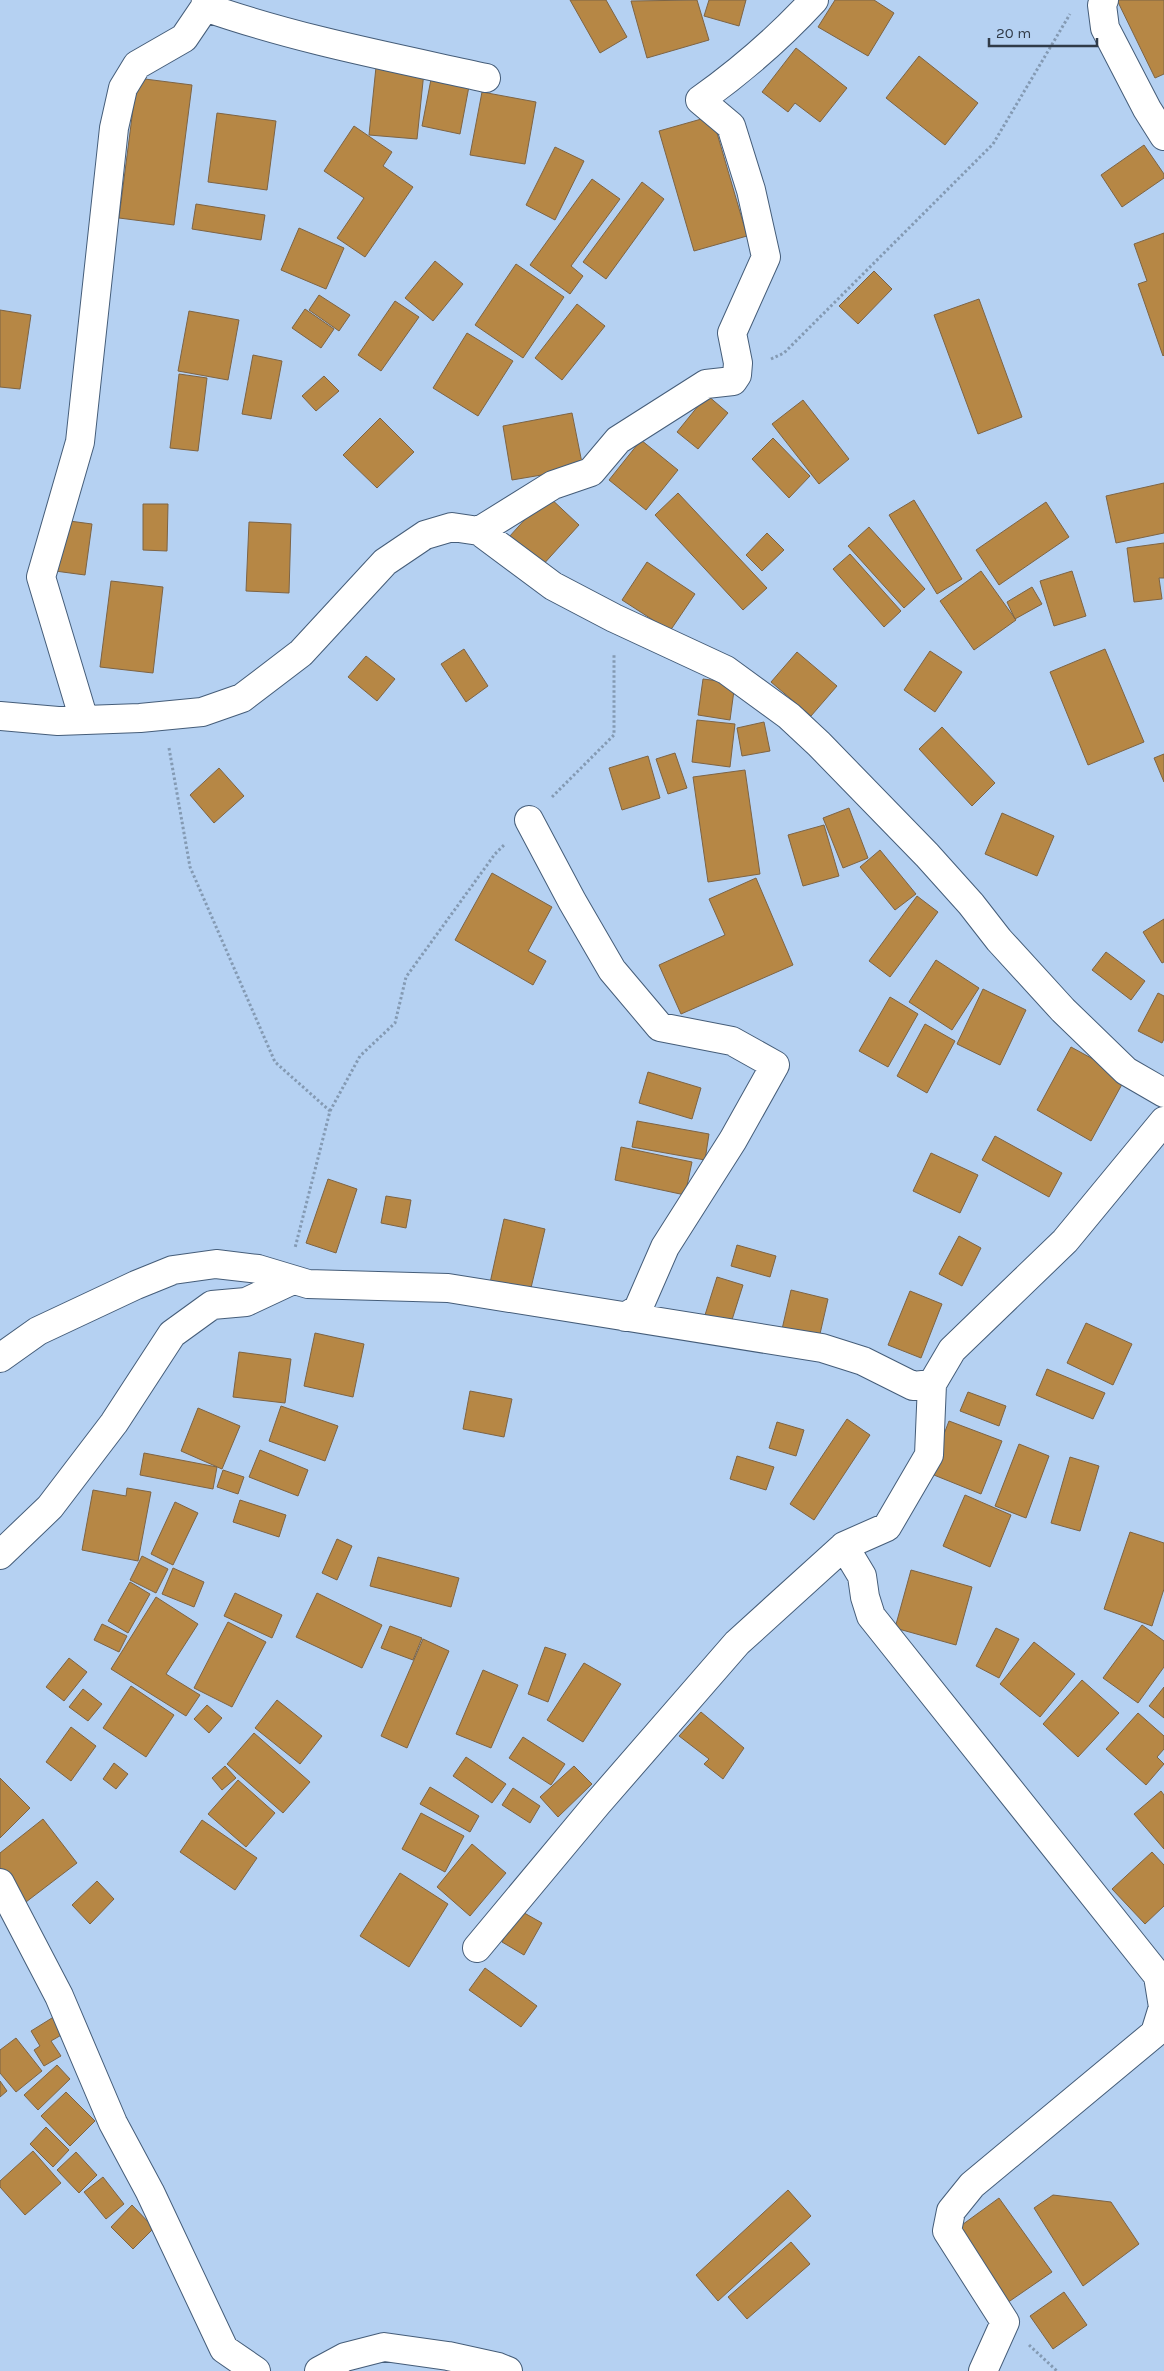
<svg xmlns="http://www.w3.org/2000/svg" width="1164" height="2371" viewBox="0 0 1164 2371" font-family="Karla,sans-serif">
  <style>
    .building { fill: #b68745; stroke: #7d6445 }
    .lines { fill: none; stroke-linecap: round; stroke-linejoin: round }
    .street-casing { stroke: #455d79; stroke-width: 30 }
    .path { stroke: #849ab3; stroke-width: 3; stroke-dasharray: 2.5 2.5; stroke-linecap: butt }
    .street { stroke: #fff; stroke-width: 28 }
  </style>
  <rect width="100%" height="100%" fill="#b5d1f2"/>
  <path class="building" d="M 570,0 L 606,0 L 627,37 L 600,53 Z
    M 697,0 L 709,40 L 647,58 L 631,1 Z
    M 709,0 L 746,0 L 739,26 L 704,16 Z
    M 835,0 L 874,0 L 894,13 L 868,56 L 818,27 Z
    M 1117,0 L 1164,0 L 1164,74 L 1155,78 Z
    M 796,48 L 847,88 L 820,122 L 795,103 L 788,112 L 762,92 Z
    M 919,56 L 978,103 L 945,145 L 886,98 Z
    M 376,67 L 424,72 L 417,139 L 369,135 Z
    M 432,74 L 470,81 L 460,134 L 422,126 Z
    M 137,78 L 192,85 L 174,225 L 119,218 Z
    M 482,92 L 536,102 L 525,164 L 470,155 Z
    M 217,113 L 276,121 L 267,190 L 208,182 Z
    M 712,116 L 747,236 L 694,251 L 659,131 Z
    M 354,126 L 392,152 L 383,166 L 413,187 L 365,257 L 337,238 L 364,198 L 324,171 Z
    M 1144,145 L 1164,174 L 1164,178 L 1122,207 L 1101,175 Z
    M 555,147 L 584,161 L 555,220 L 526,205 Z
    M 592,179 L 620,199 L 571,266 L 583,276 L 570,294 L 530,265 Z
    M 642,182 L 664,199 L 606,279 L 583,262 Z
    M 196,204 L 265,215 L 261,240 L 192,229 Z
    M 299,228 L 344,248 L 326,289 L 281,270 Z
    M 1164,233 L 1164,355 L 1163,356 L 1138,284 L 1147,281 L 1134,244 Z
    M 435,261 L 463,284 L 433,321 L 405,298 Z
    M 516,264 L 564,297 L 523,358 L 475,325 Z
    M 874,271 L 892,289 L 858,324 L 839,306 Z
    M 319,295 L 350,315 L 339,331 L 309,310 Z
    M 979,299 L 1022,417 L 978,434 L 934,315 Z
    M 395,301 L 419,317 L 381,371 L 358,355 Z
    M 577,304 L 605,326 L 562,380 L 535,358 Z
    M 305,309 L 334,329 L 321,348 L 292,328 Z
    M 0,310 L 31,315 L 20,389 L 0,387 Z
    M 189,311 L 239,320 L 228,380 L 178,371 Z
    M 467,333 L 513,361 L 478,416 L 433,388 Z
    M 253,355 L 282,361 L 271,419 L 242,414 Z
    M 179,374 L 207,378 L 198,451 L 170,448 Z
    M 324,376 L 339,391 L 316,411 L 302,396 Z
    M 707,395 L 728,413 L 698,449 L 677,432 Z
    M 803,400 L 849,459 L 819,484 L 772,424 Z
    M 572,413 L 583,468 L 512,480 L 503,426 Z
    M 380,418 L 414,452 L 377,488 L 343,455 Z
    M 773,438 L 810,476 L 789,498 L 752,459 Z
    M 641,440 L 678,470 L 646,510 L 609,480 Z
    M 1164,483 L 1164,533 L 1116,543 L 1106,496 Z
    M 678,493 L 767,588 L 743,610 L 655,515 Z
    M 547,495 L 579,525 L 541,567 L 509,537 Z
    M 914,500 L 962,579 L 937,594 L 889,515 Z
    M 1046,502 L 1069,537 L 999,585 L 976,550 Z
    M 143,504 L 168,504 L 167,551 L 143,550 Z
    M 62,520 L 92,524 L 85,575 L 55,571 Z
    M 249,522 L 291,524 L 289,593 L 246,591 Z
    M 869,527 L 925,589 L 904,608 L 848,546 Z
    M 767,533 L 784,550 L 762,571 L 746,555 Z
    M 1164,543 L 1164,578 L 1159,578 L 1162,599 L 1134,602 L 1127,548 Z
    M 850,554 L 901,611 L 884,627 L 833,569 Z
    M 647,562 L 695,594 L 670,631 L 622,600 Z
    M 981,571 L 1016,620 L 974,650 L 940,601 Z
    M 1072,571 L 1086,616 L 1054,626 L 1040,581 Z
    M 111,581 L 163,587 L 153,673 L 100,667 Z
    M 1032,587 L 1042,604 L 1015,619 L 1007,602 Z
    M 464,649 L 488,686 L 466,702 L 441,664 Z
    M 1105,649 L 1144,742 L 1088,765 L 1050,672 Z
    M 930,651 L 962,672 L 935,712 L 904,690 Z
    M 797,652 L 837,686 L 811,716 L 771,682 Z
    M 366,656 L 395,679 L 377,701 L 348,677 Z
    M 703,679 L 735,683 L 730,720 L 698,715 Z
    M 697,720 L 735,724 L 730,767 L 692,762 Z
    M 764,722 L 770,751 L 742,756 L 737,728 Z
    M 942,727 L 995,783 L 972,806 L 919,749 Z
    M 675,753 L 687,788 L 668,794 L 656,759 Z
    M 1164,754 L 1164,782 L 1154,758 Z
    M 648,756 L 660,798 L 622,810 L 609,768 Z
    M 219,768 L 244,796 L 214,823 L 190,795 Z
    M 745,770 L 760,874 L 708,882 L 693,777 Z
    M 849,808 L 868,858 L 843,868 L 823,818 Z
    M 1002,813 L 1054,836 L 1037,876 L 985,854 Z
    M 824,825 L 839,876 L 803,886 L 788,835 Z
    M 880,850 L 916,894 L 895,910 L 860,867 Z
    M 492,873 L 552,907 L 528,951 L 546,961 L 533,985 L 455,940 Z
    M 756,878 L 793,965 L 681,1014 L 659,965 L 725,935 L 709,899 Z
    M 917,896 L 938,912 L 890,977 L 869,961 Z
    M 1164,919 L 1164,962 L 1162,963 L 1143,932 Z
    M 1106,952 L 1145,981 L 1131,1000 L 1092,970 Z
    M 936,960 L 979,988 L 952,1030 L 909,1002 Z
    M 983,989 L 1026,1010 L 1000,1065 L 957,1044 Z
    M 1158,993 L 1164,996 L 1164,1039 L 1162,1043 L 1138,1031 Z
    M 890,997 L 918,1014 L 888,1067 L 859,1051 Z
    M 925,1024 L 955,1041 L 927,1093 L 897,1076 Z
    M 1071,1047 L 1126,1077 L 1091,1141 L 1037,1110 Z
    M 648,1072 L 701,1088 L 692,1119 L 639,1103 Z
    M 637,1121 L 709,1134 L 705,1160 L 632,1147 Z
    M 995,1136 L 1062,1173 L 1049,1197 L 982,1160 Z
    M 621,1147 L 692,1162 L 685,1195 L 615,1180 Z
    M 931,1153 L 978,1175 L 960,1213 L 913,1191 Z
    M 328,1179 L 357,1189 L 336,1253 L 306,1243 Z
    M 386,1196 L 411,1200 L 406,1228 L 381,1223 Z
    M 504,1219 L 545,1229 L 530,1292 L 490,1283 Z
    M 959,1236 L 981,1248 L 962,1286 L 939,1274 Z
    M 737,1245 L 776,1256 L 770,1277 L 731,1266 Z
    M 717,1277 L 743,1285 L 731,1323 L 705,1315 Z
    M 791,1290 L 828,1299 L 817,1347 L 780,1338 Z
    M 910,1291 L 942,1304 L 921,1358 L 888,1345 Z
    M 1086,1323 L 1132,1344 L 1113,1385 L 1067,1363 Z
    M 315,1333 L 364,1344 L 353,1397 L 304,1386 Z
    M 239,1352 L 291,1359 L 285,1403 L 233,1397 Z
    M 1047,1369 L 1105,1393 L 1093,1419 L 1036,1395 Z
    M 470,1391 L 512,1399 L 504,1437 L 463,1429 Z
    M 968,1392 L 1006,1406 L 999,1426 L 960,1411 Z
    M 281,1406 L 338,1426 L 325,1461 L 269,1441 Z
    M 198,1408 L 240,1426 L 222,1469 L 181,1451 Z
    M 847,1419 L 870,1435 L 814,1520 L 790,1504 Z
    M 949,1421 L 1002,1441 L 981,1494 L 929,1473 Z
    M 777,1422 L 804,1430 L 796,1456 L 769,1448 Z
    M 1019,1444 L 1049,1456 L 1026,1518 L 995,1506 Z
    M 260,1450 L 308,1470 L 298,1496 L 249,1477 Z
    M 144,1453 L 217,1467 L 213,1489 L 140,1475 Z
    M 737,1456 L 774,1467 L 766,1490 L 730,1479 Z
    M 1070,1457 L 1099,1466 L 1080,1531 L 1051,1523 Z
    M 223,1470 L 244,1477 L 238,1494 L 217,1487 Z
    M 127,1488 L 151,1492 L 138,1561 L 82,1550 L 93,1490 L 126,1496 Z
    M 965,1495 L 1011,1515 L 990,1567 L 943,1546 Z
    M 240,1500 L 286,1515 L 279,1537 L 233,1522 Z
    M 175,1502 L 198,1513 L 173,1565 L 151,1554 Z
    M 1130,1532 L 1164,1543 L 1164,1589 L 1152,1626 L 1104,1609 Z
    M 337,1539 L 352,1546 L 337,1580 L 322,1573 Z
    M 142,1556 L 168,1569 L 156,1593 L 130,1580 Z
    M 378,1557 L 459,1578 L 451,1607 L 370,1586 Z
    M 173,1568 L 204,1582 L 194,1607 L 162,1594 Z
    M 911,1570 L 972,1587 L 956,1645 L 895,1628 Z
    M 130,1582 L 150,1594 L 128,1633 L 108,1621 Z
    M 235,1593 L 282,1615 L 272,1638 L 224,1616 Z
    M 317,1593 L 382,1625 L 362,1668 L 296,1637 Z
    M 156,1597 L 198,1624 L 166,1674 L 200,1695 L 186,1716 L 111,1669 Z
    M 228,1622 L 266,1642 L 232,1707 L 194,1688 Z
    M 102,1624 L 127,1636 L 119,1652 L 94,1640 Z
    M 1142,1625 L 1164,1641 L 1164,1667 L 1138,1703 L 1103,1678 Z
    M 390,1626 L 422,1638 L 413,1660 L 381,1648 Z
    M 996,1628 L 1019,1639 L 999,1678 L 976,1666 Z
    M 423,1639 L 449,1651 L 407,1748 L 381,1736 Z
    M 1034,1642 L 1075,1674 L 1040,1717 L 1000,1684 Z
    M 545,1647 L 566,1654 L 548,1702 L 528,1694 Z
    M 69,1658 L 87,1672 L 64,1701 L 46,1687 Z
    M 584,1663 L 621,1684 L 583,1742 L 547,1720 Z
    M 483,1670 L 518,1685 L 491,1748 L 456,1734 Z
    M 1082,1680 L 1119,1713 L 1078,1757 L 1043,1724 Z
    M 131,1686 L 174,1715 L 146,1757 L 103,1728 Z
    M 1164,1687 L 1164,1718 L 1149,1706 Z
    M 83,1689 L 102,1704 L 88,1721 L 69,1707 Z
    M 277,1700 L 322,1736 L 300,1764 L 255,1728 Z
    M 207,1705 L 222,1718 L 209,1733 L 194,1719 Z
    M 701,1712 L 744,1748 L 723,1779 L 704,1764 L 709,1759 L 679,1736 Z
    M 1138,1713 L 1164,1736 L 1164,1749 L 1157,1757 L 1164,1764 L 1146,1785 L 1106,1749 Z
    M 71,1727 L 96,1746 L 71,1781 L 46,1762 Z
    M 254,1733 L 310,1782 L 283,1813 L 227,1764 Z
    M 523,1737 L 565,1764 L 551,1785 L 509,1758 Z
    M 466,1757 L 506,1784 L 492,1803 L 453,1776 Z
    M 114,1763 L 128,1774 L 116,1789 L 103,1779 Z
    M 225,1766 L 236,1778 L 222,1790 L 212,1778 Z
    M 574,1766 L 592,1784 L 558,1817 L 540,1797 Z
    M 0,1778 L 30,1808 L 0,1838 Z
    M 238,1780 L 275,1813 L 246,1847 L 208,1814 Z
    M 430,1787 L 479,1816 L 470,1832 L 420,1804 Z
    M 513,1788 L 540,1806 L 530,1823 L 502,1805 Z
    M 1161,1791 L 1164,1795 L 1164,1849 L 1134,1814 Z
    M 421,1813 L 464,1836 L 445,1872 L 402,1849 Z
    M 43,1819 L 77,1863 L 26,1902 L 0,1870 L 0,1853 Z
    M 202,1820 L 257,1858 L 235,1890 L 180,1852 Z
    M 472,1844 L 506,1873 L 470,1916 L 437,1887 Z
    M 1152,1852 L 1164,1865 L 1164,1906 L 1145,1924 L 1112,1889 Z
    M 400,1873 L 448,1904 L 409,1967 L 360,1936 Z
    M 97,1881 L 114,1899 L 90,1924 L 72,1905 Z
    M 519,1910 L 542,1923 L 524,1955 L 502,1942 Z
    M 485,1968 L 537,2006 L 521,2027 L 469,1990 Z
    M 60,2013 L 70,2030 L 51,2041 L 61,2056 L 44,2066 L 34,2050 L 40,2046 L 31,2031 Z
    M 16,2038 L 42,2071 L 16,2092 L 0,2073 L 0,2050 Z
    M 57,2065 L 70,2079 L 38,2110 L 24,2095 Z
    M 0,2081 L 7,2091 L 0,2097 Z
    M 66,2092 L 95,2121 L 70,2146 L 41,2116 Z
    M 46,2127 L 69,2150 L 53,2167 L 30,2144 Z
    M 33,2151 L 61,2183 L 25,2215 L 0,2187 L 0,2181 Z
    M 76,2152 L 97,2175 L 79,2193 L 57,2170 Z
    M 103,2177 L 124,2204 L 106,2219 L 84,2192 Z
    M 788,2190 L 811,2216 L 718,2301 L 696,2275 Z
    M 1053,2195 L 1111,2202 L 1139,2244 L 1083,2286 L 1034,2208 Z
    M 999,2198 L 1052,2272 L 1007,2303 L 955,2230 Z
    M 132,2205 L 154,2228 L 133,2249 L 111,2227 Z
    M 791,2242 L 810,2264 L 747,2319 L 728,2297 Z
    M 1064,2292 L 1087,2325 L 1053,2349 L 1030,2316 Z"/>
  <g class="lines">
    <defs>
      <path id="street" d="M 1104,0 L 1102,5 L 1105,28 L 1147,109 L 1164,136
        M 205,7 C 296,39 391,57 486,78
        M 479,531 L 553,485 L 591,472 L 618,440 L 706,384 L 733,381 L 737,375 L 738,363 L 732,333 L 766,257 L 751,190 L 731,126 L 700,100 C 742,70 779,38 814,0
        M 0,716 L 58,721 L 140,718 L 202,712 L 242,698 L 301,653 L 385,562 L 425,535 L 452,527 L 479,531 L 553,586 L 614,618 L 726,670 L 789,716 L 819,744 L 927,855 L 971,904 L 999,940 L 1063,1010 L 1126,1071 L 1164,1093
        M 84,720 L 41,577 L 80,442 L 114,128 L 123,88 L 137,65 L 184,38 L 205,7 L 206,0
        M 529,820 L 572,901 L 612,970 L 660,1027 L 732,1041 L 775,1065 L 733,1140 L 665,1247 L 638,1309 L 625,1317
        M 0,1358 L 38,1331 L 136,1285 L 173,1270 L 216,1264 L 258,1269 L 308,1284 L 448,1288 L 822,1348 L 863,1361 L 913,1386 L 932,1384 L 952,1350 L 1065,1241 L 1164,1121
        M 932,1384 L 929,1455 L 887,1527 L 844,1546 L 862,1576 L 865,1597 L 871,1616 L 1158,1976 L 1163,2007 L 1155,2033 L 972,2185 L 951,2211 L 947,2231 L 1005,2322 L 983,2371
        M 0,1555 L 50,1507 L 114,1423 L 172,1334 L 212,1305 L 246,1302 L 293,1280
        M 0,1883 L 59,1996 L 113,2123 L 150,2192 L 224,2349 L 256,2371
        M 477,1948 L 597,1804 L 737,1643 L 844,1546
        M 319,2371 L 345,2357 L 384,2347 L 448,2356 L 498,2367 L 508,2371"/>
    </defs>
    <use href="#street" class="street-casing"/>
    <path class="path" d="M 771,359 L 784,353 L 993,144 L 1070,14
      M 169,748 L 190,867 L 275,1062 L 330,1111 L 295,1248
      M 552,797 L 614,735 L 614,654
      M 330,1111 L 360,1056 L 395,1023 L 406,977 L 495,854 L 505,844
      M 1029,2345 L 1057,2371"/>
    <use href="#street" class="street"/>
  </g>
  <path d="M989 38v8h108v-8" fill="none" stroke="#303b48" stroke-width="2.5"/>
  <text x="996" y="38" font-size="15" fill="#303b48" stroke="#b5d1f2" stroke-width="4" paint-order="stroke">20 m</text>
</svg>
